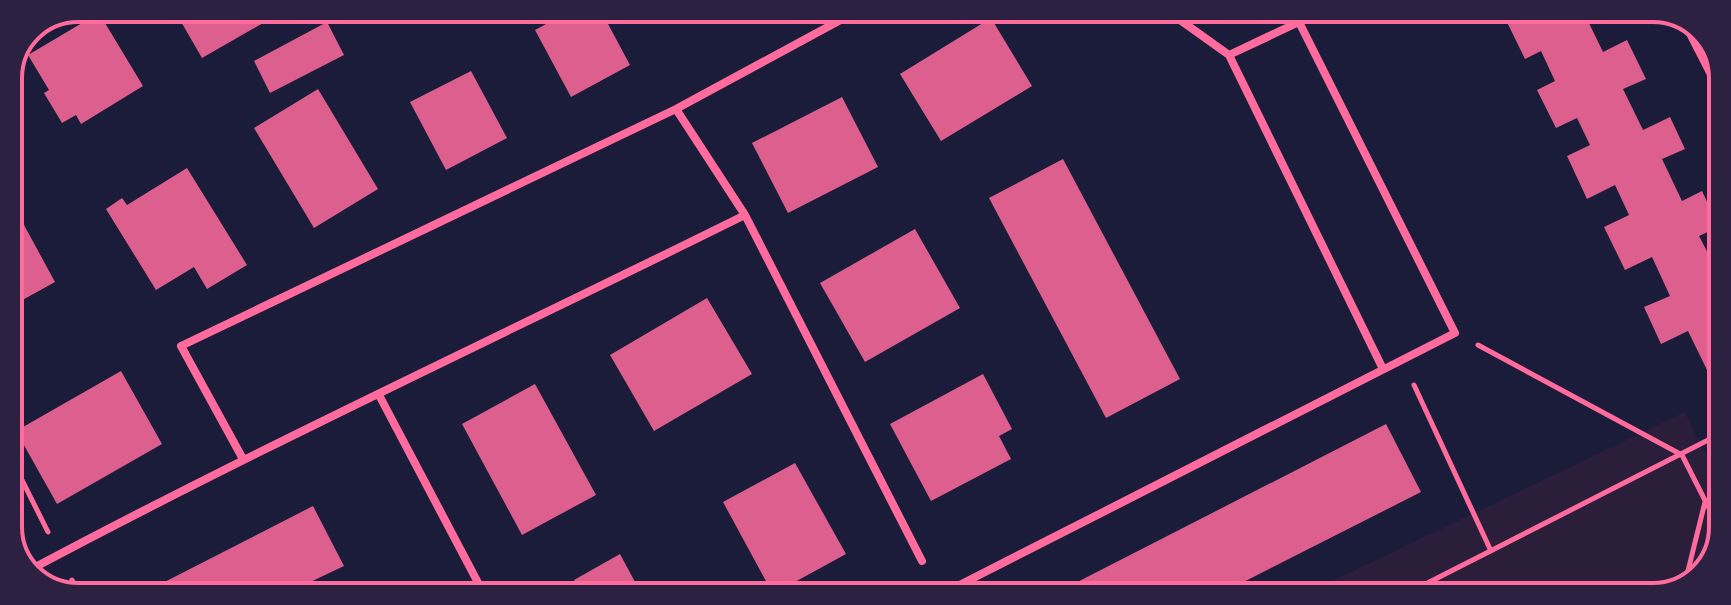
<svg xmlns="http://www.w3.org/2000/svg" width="1731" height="605" viewBox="0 0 1731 605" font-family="Mulish,sans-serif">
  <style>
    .green { fill: #2a1e3b }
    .building { fill: #dd5f8e }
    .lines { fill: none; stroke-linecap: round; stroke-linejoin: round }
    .path { stroke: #ff6b9d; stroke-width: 5 }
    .minor { stroke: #ff6b9d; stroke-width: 8 }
    .tertiary { stroke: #ff6b9d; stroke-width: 14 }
    .rim { fill: none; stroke: #ff6b9d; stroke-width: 4 }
  </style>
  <rect width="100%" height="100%" fill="#1b1b3a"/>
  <path class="green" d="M 1685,412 L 1720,484 L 1719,549 L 1695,583 L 1653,597 L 1301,596 Z"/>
  <path class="building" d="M 173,8 L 264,8 L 270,19 L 202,58 Z
    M 574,9 L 600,9 L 630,65 L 571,97 L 535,30 Z
    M 1509,11 L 1593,11 L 1585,15 L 1603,52 L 1627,40 L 1646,79 L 1623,89 L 1643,130 L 1670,117 L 1685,149 L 1662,159 L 1682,201 L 1702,191 L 1719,227 L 1699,236 L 1721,278 L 1721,364 L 1707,370 L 1688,331 L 1661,344 L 1644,307 L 1670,296 L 1652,257 L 1625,270 L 1604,227 L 1629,215 L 1615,185 L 1587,199 L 1567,156 L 1590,145 L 1577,118 L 1556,128 L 1537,90 L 1555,81 L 1541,51 L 1525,59 L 1503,14 Z
    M 99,13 L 143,86 L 81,124 L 76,115 L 62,123 L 44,93 L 49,90 L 28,55 Z
    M 991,18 L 1032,86 L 941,141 L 900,74 Z
    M 327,22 L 344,55 L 270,93 L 254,61 Z
    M 471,71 L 507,138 L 446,170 L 410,102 Z
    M 318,89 L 378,189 L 314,228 L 254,128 Z
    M 842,97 L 878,167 L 788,213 L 752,143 Z
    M 1063,159 L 1180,379 L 1106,418 L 989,198 Z
    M 187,168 L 247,265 L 207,289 L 194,267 L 156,290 L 106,209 L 122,198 L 127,205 Z
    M 17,212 L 55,282 L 8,308 L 8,216 Z
    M 915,229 L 960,308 L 865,362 L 820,283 Z
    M 707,298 L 752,374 L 654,431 L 610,355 Z
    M 121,371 L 162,444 L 57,504 L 16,431 Z
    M 983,374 L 1012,429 L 999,436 L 1011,459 L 931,501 L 890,424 Z
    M 535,384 L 596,495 L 522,535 L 462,424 Z
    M 1386,424 L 1421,492 L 1216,596 L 1050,596 Z
    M 795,463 L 846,554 L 773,594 L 723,502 Z
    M 313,506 L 344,566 L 304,585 L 309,594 L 141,594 Z
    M 620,554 L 642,595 L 564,595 L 578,587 L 574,580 Z"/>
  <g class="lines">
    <path class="path" d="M 1478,345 L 1682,455 L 1720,530
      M 1414,385 L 1491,551
      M 8,452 L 48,532
      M 72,580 L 78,593
      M 1684,587 L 1705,502
      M 1402,596 L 1720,434"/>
    <path class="minor" d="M 1166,10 L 1229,55 L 1383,369
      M 1681,16 L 1723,98
      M 1229,55 L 1299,22 L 1297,11
      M 676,109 L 745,215 L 922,561
      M 379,395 L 484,594
      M 243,459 L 181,346 L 676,109 L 859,10
      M 26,572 C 262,446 505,334 745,215
      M 940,595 L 1455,333 L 1299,22"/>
    <path class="tertiary" d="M 23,569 L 23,570"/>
  </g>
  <path d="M0 0H1731V605H0ZM78 22H1653A56 56 0 0 1 1709 78V527A56 56 0 0 1 1653 583H78A56 56 0 0 1 22 527V78A56 56 0 0 1 78 22Z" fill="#2d2142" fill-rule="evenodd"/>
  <path class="rim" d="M78 22H1653A56 56 0 0 1 1709 78V527A56 56 0 0 1 1653 583H78A56 56 0 0 1 22 527V78A56 56 0 0 1 78 22Z"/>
</svg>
